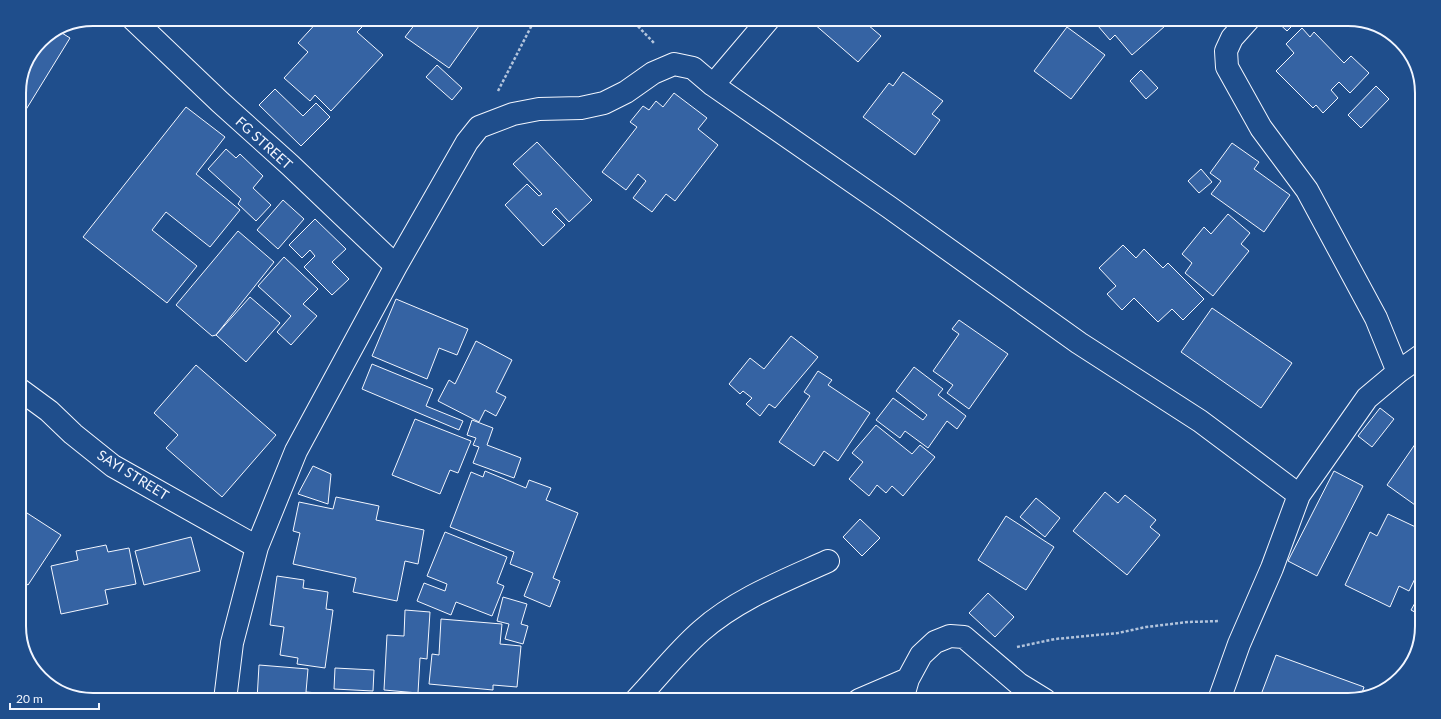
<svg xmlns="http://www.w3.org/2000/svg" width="1441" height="719" viewBox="0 0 1441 719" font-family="Lato,sans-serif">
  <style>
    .building { fill: #3563a3; stroke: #f2f6ff }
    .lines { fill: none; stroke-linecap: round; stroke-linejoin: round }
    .minor-casing { stroke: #f2f6ff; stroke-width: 24 }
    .path { stroke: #b3c4dc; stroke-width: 2.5; stroke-dasharray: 3 2; stroke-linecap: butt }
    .minor { stroke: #1f4e8c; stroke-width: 22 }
    .labels { text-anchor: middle; stroke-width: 3; stroke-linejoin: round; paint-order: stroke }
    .street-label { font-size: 14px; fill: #f2f6ff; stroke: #1f4e8c }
    .rim { fill: none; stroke: #f2f6ff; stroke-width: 2 }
  </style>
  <rect width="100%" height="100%" fill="#1f4e8c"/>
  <path class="building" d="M 320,19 L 366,19 L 368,21 L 357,32 L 383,55 L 331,111 L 315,95 L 310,101 L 284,78 L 308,52 L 298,43 Z
    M 419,19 L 484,19 L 449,68 L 405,37 Z
    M 817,19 L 861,19 L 881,36 L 858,62 L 813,23 Z
    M 1092,19 L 1173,19 L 1132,55 L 1115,35 L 1110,40 Z
    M 1274,19 L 1299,19 L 1287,31 Z
    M 1067,27 L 1105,55 L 1071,99 L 1034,71 Z
    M 1302,28 L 1310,37 L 1314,32 L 1344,63 L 1351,56 L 1369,73 L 1350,93 L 1339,82 L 1331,90 L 1338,98 L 1323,113 L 1316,105 L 1313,108 L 1276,71 L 1294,53 L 1286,44 Z
    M 57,30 L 70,38 L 19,121 L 19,88 L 41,40 Z
    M 437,65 L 462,88 L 452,100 L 426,77 Z
    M 1141,70 L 1158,88 L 1146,99 L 1130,81 Z
    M 903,72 L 943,101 L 932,114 L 940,120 L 915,155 L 863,117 L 889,83 L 893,86 Z
    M 1376,86 L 1389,99 L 1361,128 L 1348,115 Z
    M 275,89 L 303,116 L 316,103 L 330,117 L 301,146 L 259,105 Z
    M 674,93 L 707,118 L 698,129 L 718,145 L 675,201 L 666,194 L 652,212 L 633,198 L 646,181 L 638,174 L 626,190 L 602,172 L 637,127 L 630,122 L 643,106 L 649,110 L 656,101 L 663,107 Z
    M 186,107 L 225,137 L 196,174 L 240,210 L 210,247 L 166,212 L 152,230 L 197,266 L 167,303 L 83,237 Z
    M 537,142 L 592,200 L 569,222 L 556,208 L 552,212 L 565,225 L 543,246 L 505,205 L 527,184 L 539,196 L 542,194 L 513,164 Z
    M 1232,143 L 1259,162 L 1254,169 L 1290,195 L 1264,232 L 1211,194 L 1221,181 L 1210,173 Z
    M 226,149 L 236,158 L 240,154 L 263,176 L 253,188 L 271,205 L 256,221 L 238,204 L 241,199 L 208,169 Z
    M 1201,169 L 1212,182 L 1199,193 L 1188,181 Z
    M 283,200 L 304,219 L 278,249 L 257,230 Z
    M 1228,214 L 1250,233 L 1241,244 L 1249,251 L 1213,296 L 1185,273 L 1192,263 L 1182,254 L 1204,227 L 1211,234 Z
    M 315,219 L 346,249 L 332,262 L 349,279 L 332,295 L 304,267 L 315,256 L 310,250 L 302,258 L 289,245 Z
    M 238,231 L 274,262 L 216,335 L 212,336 L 176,305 Z
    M 1123,245 L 1136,258 L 1144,249 L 1163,268 L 1168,263 L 1204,299 L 1183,320 L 1172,309 L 1158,322 L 1134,298 L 1122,310 L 1107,294 L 1116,286 L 1099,268 Z
    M 284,257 L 318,289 L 303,304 L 317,316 L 291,345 L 277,332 L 291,316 L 258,286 Z
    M 250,297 L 280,323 L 246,362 L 216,335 Z
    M 396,299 L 468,329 L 457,355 L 439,348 L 427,379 L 372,356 Z
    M 1212,308 L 1292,363 L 1261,408 L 1181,352 Z
    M 959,320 L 1008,354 L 969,409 L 947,393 L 953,385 L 933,371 L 959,334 L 952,329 Z
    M 791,336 L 818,357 L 775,408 L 769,404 L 760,416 L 746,404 L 752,398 L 743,391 L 740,394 L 729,384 L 750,358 L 764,369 Z
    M 476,341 L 512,360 L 496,392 L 506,397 L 496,416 L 485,410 L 479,422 L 438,401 L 449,380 L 455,384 Z
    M 372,364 L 433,389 L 426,406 L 463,421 L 459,430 L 362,389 Z
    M 196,365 L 276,435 L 222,497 L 166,448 L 178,435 L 154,413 Z
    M 914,367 L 943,389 L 938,395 L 966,416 L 957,429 L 947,421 L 928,448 L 905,431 L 900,438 L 876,420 L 893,398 L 923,420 L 927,415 L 896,391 Z
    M 818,371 L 832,380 L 828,385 L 870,413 L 838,461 L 824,451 L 814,466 L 779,442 L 810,396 L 804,392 Z
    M 1380,408 L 1394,419 L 1372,447 L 1358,436 Z
    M 415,419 L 471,441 L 458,473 L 450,470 L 440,494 L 392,475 Z
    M 472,420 L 493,428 L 487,445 L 521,458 L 514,478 L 473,463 L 479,447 L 473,445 L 476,438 L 467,435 Z
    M 876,425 L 912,454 L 920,445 L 935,457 L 903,496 L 892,486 L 886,493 L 877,485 L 869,496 L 849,479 L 863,462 L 852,453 Z
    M 1420,437 L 1422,439 L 1422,510 L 1387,485 Z
    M 313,466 L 331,474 L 328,504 L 298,494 Z
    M 485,471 L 526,488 L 529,480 L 551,488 L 546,500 L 578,513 L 553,578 L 560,581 L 550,607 L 524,596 L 533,573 L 510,564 L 514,552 L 450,527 L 471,472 L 483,477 Z
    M 1334,471 L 1363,486 L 1317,576 L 1288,561 Z
    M 1105,492 L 1118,503 L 1125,495 L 1156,520 L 1150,527 L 1160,535 L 1127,575 L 1073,531 Z
    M 336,497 L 379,506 L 376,520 L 424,530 L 418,564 L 405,561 L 397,601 L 353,592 L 356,578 L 293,564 L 300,533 L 293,531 L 299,502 L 333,509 Z
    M 1036,498 L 1060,518 L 1045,537 L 1020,517 Z
    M 27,513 L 61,535 L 28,585 L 19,579 L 19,525 Z
    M 1388,514 L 1422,530 L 1422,564 L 1409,591 L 1399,586 L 1390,607 L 1345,585 L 1370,532 L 1377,536 Z
    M 1006,516 L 1054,547 L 1026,590 L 978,560 Z
    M 860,519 L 880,538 L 862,556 L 843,537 Z
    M 445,532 L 507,557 L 497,583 L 504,586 L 492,616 L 456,602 L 451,615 L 417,601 L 424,583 L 445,591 L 447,584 L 427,576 Z
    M 191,537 L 200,571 L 144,585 L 135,551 Z
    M 106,545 L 108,552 L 129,548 L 136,584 L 105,590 L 108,604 L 61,614 L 51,566 L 78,560 L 76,551 Z
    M 277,576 L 304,580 L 303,588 L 328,592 L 326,609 L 333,610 L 325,668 L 297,664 L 298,658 L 280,655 L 284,627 L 270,625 Z
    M 988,593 L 1014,617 L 995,637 L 969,613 Z
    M 1420,594 L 1422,595 L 1422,616 L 1411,610 Z
    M 503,597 L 527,604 L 521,624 L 528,626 L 523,644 L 505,639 L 509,624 L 497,621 Z
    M 405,610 L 430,612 L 427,659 L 420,658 L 418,693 L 384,690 L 387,635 L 404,636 Z
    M 441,619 L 502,624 L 500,644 L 521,646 L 517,687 L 493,685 L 493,690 L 429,684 L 432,654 L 439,655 Z
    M 1276,655 L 1364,687 L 1361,696 L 1349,700 L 1259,700 Z
    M 259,665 L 308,669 L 306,692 L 387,699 L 387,700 L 257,700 Z
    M 335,668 L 374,670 L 373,691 L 334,689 Z
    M 67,693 L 107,693 L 107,700 L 93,700 Z"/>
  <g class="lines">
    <defs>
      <path id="minor" d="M 133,19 L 220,102 L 290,165 L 396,266
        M 1249,19 L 1232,38 L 1226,51 L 1227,67 L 1261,128 L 1307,190 L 1376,318 L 1398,372
        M 713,85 L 769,19
        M 19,389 L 49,411 L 73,434 L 113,466 L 257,547
        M 225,700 L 232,643 L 257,547 L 296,451 L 396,266 L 467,142 L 479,127 L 513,114 L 539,109 L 581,108 L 604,103 L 626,92 L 653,73 L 674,64 L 693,68 L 713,85 L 889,207 L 1079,343 L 1200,421 L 1299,495
        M 636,700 C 658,677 677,652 701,631 C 737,599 784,581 828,561
        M 859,700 L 908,679
        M 902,700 L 908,679 L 921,655 L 935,642 L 950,636 L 964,637 L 1019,684 L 1045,700
        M 1219,700 L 1239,644 L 1272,568 L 1299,495 L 1367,398 L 1398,372 L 1422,355"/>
    </defs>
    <use href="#minor" class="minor-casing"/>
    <path class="path" d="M 631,19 L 654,43
      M 498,91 L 535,19
      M 1017,647 L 1055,639 L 1118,633 L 1146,627 L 1188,622 L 1220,621"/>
    <use href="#minor" class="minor"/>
  </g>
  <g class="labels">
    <g class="street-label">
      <text transform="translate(264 143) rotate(42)" y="5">FG STREET</text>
      <text transform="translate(133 475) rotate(32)" y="5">SAYI STREET</text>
    </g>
  </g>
  <path d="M0 0H1441V719H0ZM93 26H1348A67 67 0 0 1 1415 93V626A67 67 0 0 1 1348 693H93A67 67 0 0 1 26 626V93A67 67 0 0 1 93 26Z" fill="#1f4e8c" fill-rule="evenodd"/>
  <path class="rim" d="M93 26H1348A67 67 0 0 1 1415 93V626A67 67 0 0 1 1348 693H93A67 67 0 0 1 26 626V93A67 67 0 0 1 93 26Z"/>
  <path d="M10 703v6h89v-6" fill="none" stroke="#f2f6ff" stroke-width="2"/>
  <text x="16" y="703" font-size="12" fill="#f2f6ff" stroke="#1f4e8c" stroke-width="3" paint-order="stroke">20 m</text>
</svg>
